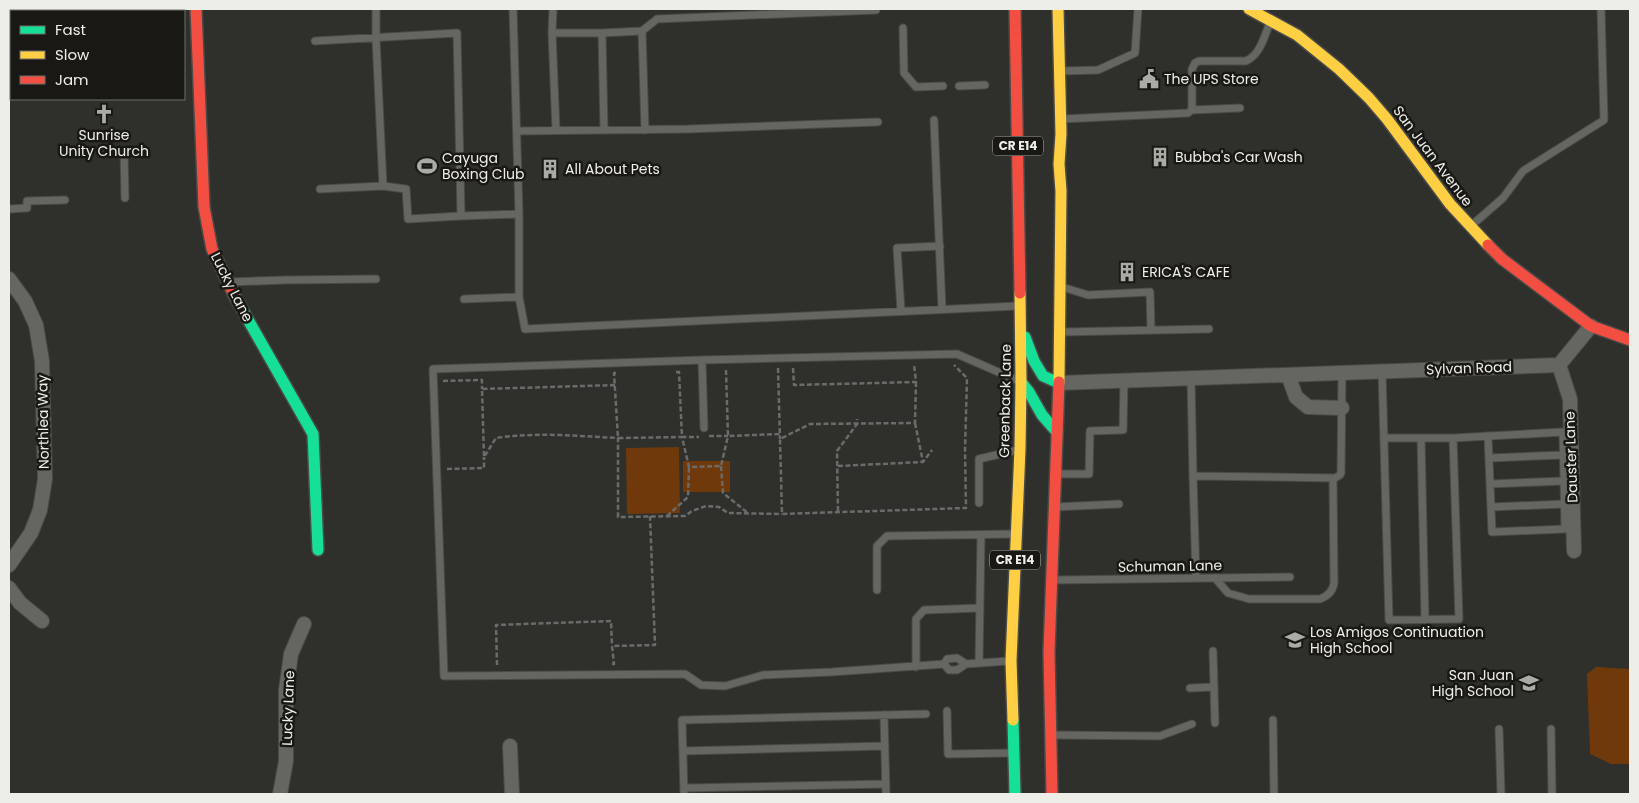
<svg xmlns="http://www.w3.org/2000/svg" width="1639" height="803" viewBox="0 0 1639 803" font-family="Poppins,sans-serif">
  <style>
    .green { fill: #70390b }
    .lines { fill: none; stroke-linecap: round; stroke-linejoin: round }
    .lane-casing { stroke: #4a4a47; stroke-width: 9 }
    .street-casing { stroke: #4a4a47; stroke-width: 16 }
    .fast-casing { stroke: #4a4a47; stroke-width: 14 }
    .slow-casing { stroke: #4a4a47; stroke-width: 14 }
    .jam-casing { stroke: #4a4a47; stroke-width: 14 }
    .path { stroke: #6b6b69; stroke-width: 2.5; stroke-dasharray: 5 2.5; stroke-linecap: butt }
    .lane { stroke: #656562; stroke-width: 7 }
    .street { stroke: #656562; stroke-width: 14 }
    .fast { stroke: #16e098; stroke-width: 11 }
    .slow { stroke: #ffcf43; stroke-width: 11 }
    .jam { stroke: #f24e42; stroke-width: 11 }
    .labels { text-anchor: middle; stroke-width: 5; stroke-linejoin: round; paint-order: stroke }
    .shield { fill: #191815; stroke: #aeaea9; stroke-width: 1 }
    .shield-label { font-size: 12px; font-weight: bold; fill: #eeeee9 }
    .poi-label { font-size: 14px; fill: #eeeee9; stroke: #191815; text-anchor: start }
    .street-label { font-size: 14px; fill: #eeeee9; stroke: #191815 }
  </style>
  <rect width="100%" height="100%" fill="#2f2f2b"/>
  <path class="green" d="M 679,447 L 680,513 L 627,514 L 626,448 Z
    M 683,461 L 730,461 L 730,492 L 683,492 Z
    M 1596,667 L 1630,669 L 1630,764 L 1611,764 L 1590,754 L 1587,674 Z"/>
  <g class="lines">
    <defs>
      <path id="lane" d="M 553,9 L 552,33 L 602,33 L 604,130
        M 903,28 L 904,73 L 916,87 L 943,86
        M 642,31 L 645,130
        M 552,33 L 556,130
        M 602,33 L 642,31 L 657,19 L 876,10
        M 315,41 L 457,33 L 461,216 L 519,214
        M 9,65 L 11,65
        M 1063,71 L 1098,70 L 1135,53 L 1138,9
        M 959,86 L 985,85
        M 1192,110 L 1240,108
        M 1062,119 L 1188,113 L 1192,110 L 1192,69 L 1195,63 L 1199,61 L 1246,61 C 1261,54 1264,36 1270,23
        M 934,120 L 942,309
        M 517,131 L 688,129 L 878,122
        M 124,150 L 125,198
        M 383,186 L 406,189 L 408,219 L 461,216
        M 320,189 L 383,186 L 376,39 L 376,9
        M 9,209 L 27,208 L 27,201 L 65,200
        M 1472,225 L 1503,198 L 1523,171 L 1604,120 L 1601,9
        M 230,282 L 285,280 L 376,279
        M 1062,287 L 1088,295 L 1150,292 L 1151,330
        M 519,297 L 525,329 L 1017,306
        M 464,299 L 519,297 L 519,214 L 513,9
        M 901,311 L 897,248 L 940,246
        M 1062,332 L 1209,329
        M 702,360 L 704,428
        M 1382,371 L 1389,620 L 1459,619 L 1453,438 L 1563,432 L 1565,529 L 1492,532 L 1488,436
        M 1191,378 L 1193,476 L 1335,478 L 1340,475 L 1341,473 L 1342,373
        M 1384,438 L 1453,438
        M 1421,438 L 1425,619
        M 1489,458 L 1563,455
        M 1058,474 L 1089,474 L 1090,431 L 1123,430 L 1124,380
        M 1193,476 L 1196,578
        M 1490,484 L 1564,481
        M 979,503 L 979,459 L 1017,450
        M 1056,507 L 1119,504
        M 1491,507 L 1564,504
        M 1215,578 L 1228,593 L 1249,599 L 1320,599 C 1328,596 1333,591 1334,583 L 1333,478
        M 1054,580 L 1290,577
        M 877,590 L 877,546 L 887,536 L 1013,534
        M 1213,651 L 1215,723
        M 1009,661 L 966,664 L 957,670 L 949,670 L 944,664 L 832,672 L 763,675 L 725,686 L 701,685 L 685,674 L 444,676 L 433,369 L 702,360 L 957,354 L 1019,381
        M 979,663 L 981,535
        M 944,664 L 947,659 L 957,658 L 966,664
        M 916,667 L 916,619 L 924,610 L 980,608
        M 1190,688 L 1214,687
        M 947,711 L 948,754 L 1012,753
        M 884,715 L 886,794
        M 1273,720 L 1274,793
        M 1499,729 L 1501,794
        M 1551,729 L 1552,794
        M 1054,735 L 1160,736 L 1192,724
        M 683,751 L 885,746
        M 684,788 L 886,784
        M 684,794 L 682,720 L 926,714"/>
      <path id="street" d="M 9,279 L 25,301 L 36,325 L 42,361 L 45,479 L 40,510 L 31,533 L 9,565
        M 1559,365 L 1570,399 L 1574,551
        M 1288,375 L 1296,397 L 1308,407 L 1342,408
        M 1059,383 L 1559,365 L 1591,326
        M 9,588 L 20,603 L 42,621
        M 510,746 L 512,794
        M 280,794 L 286,761 L 286,690 L 291,654 L 304,624"/>
      <path id="fast" d="M 234,295 L 313,434 L 318,550
        M 1025,337 L 1034,361 L 1043,376 L 1059,383
        M 1021,382 L 1029,392 L 1042,415 L 1057,432
        M 1013,720 L 1015,794"/>
      <path id="slow" d="M 1058,9 L 1061,134 L 1059,164 L 1061,191 L 1059,382
        M 1249,9 L 1297,35 L 1339,69 L 1369,98 L 1387,119 L 1450,204 L 1488,245
        M 1013,720 L 1011,661 L 1020,449 L 1021,382 L 1020,293"/>
      <path id="jam" d="M 196,9 L 204,207 L 212,249 L 234,295
        M 1015,9 L 1020,293
        M 1488,245 L 1502,259 L 1591,326 L 1630,340
        M 1052,794 L 1049,652 L 1059,382"/>
    </defs>
    <use href="#lane" class="lane-casing"/>
    <use href="#street" class="street-casing"/>
    <use href="#fast" class="fast-casing"/>
    <use href="#slow" class="slow-casing"/>
    <use href="#jam" class="jam-casing"/>
    <path class="path" d="M 778,368 L 780,439
      M 793,368 L 794,385 L 916,382 L 914,364
      M 726,370 L 728,436 L 780,434
      M 676,372 L 679,372 L 682,437 L 699,437
      M 616,373 L 614,373 L 618,438 L 682,437 L 689,467 L 721,466 L 728,436
      M 443,381 L 482,380 L 482,389
      M 916,382 L 915,423 L 810,424 L 780,439 L 782,514 L 966,508 L 965,450 L 967,378 L 954,365
      M 615,385 L 482,389 L 484,457 L 496,438 C 536,432 578,436 618,438 L 618,517 L 685,516 L 692,511 L 706,506 L 719,507 L 728,513 L 782,514
      M 915,423 L 923,462 L 932,450
      M 709,436 L 728,436
      M 721,466 L 723,493 L 748,513
      M 838,466 L 923,462
      M 447,469 L 484,468 L 484,457
      M 838,511 L 837,451 L 857,424 L 857,419
      M 667,516 L 688,497 L 689,467
      M 612,664 L 614,664 L 612,646 L 655,645 L 650,516
      M 497,665 L 496,625 L 611,621 L 612,646"/>
    <use href="#lane" class="lane"/>
    <use href="#street" class="street"/>
    <use href="#fast" class="fast"/>
    <use href="#slow" class="slow"/>
    <use href="#jam" class="jam"/>
  </g>
  <defs>
    <symbol id="civic-bare" viewBox="-9 -9 18 18"><path d="M-.6-6.5H3V-4.5H.6V-3L4-1V1h2V6H-6V1h2V-1L-.6-3ZM-1.2 2.5V6h2.4V2.5Z" fill="#ababa6" stroke="#191815" stroke-width="2.5" paint-order="stroke"/></symbol>
    <symbol id="church-bare" viewBox="-9 -9 18 18"><path d="M-1.2-6h2.4v3.5h3.3v2.4h-3.3V6h-2.4V-.1h-3.3v-2.4h3.3Z" fill="#ababa6" stroke="#191815" stroke-width="2.5" paint-order="stroke"/></symbol>
    <symbol id="building-bare" viewBox="-9 -9 18 18"><path d="M-4-6H4V6H1V3H-1V6H-4ZM-2.5-4.3h1.7v1.8h-1.7ZM.8-4.3h1.7v1.8H.8ZM-2.5-1h1.7V.8h-1.7ZM.8-1h1.7V.8H.8Z" fill="#ababa6" stroke="#191815" stroke-width="2.5" paint-order="stroke"/></symbol>
    <symbol id="stadium-bare" viewBox="-9 -9 18 18"><path d="M0-5a6.5 5 0 1 0 0 10a6.5 5 0 1 0 0-10ZM-3.5-1.8h7v3.6h-7Z" fill="#ababa6" stroke="#191815" stroke-width="2.5" paint-order="stroke"/></symbol>
    <symbol id="school-bare" viewBox="-9 -9 18 18"><path d="M0-5L7-2L0 1L-7-2ZM-4 1L0 2.5L4 1V4Q0 6-4 4Z" fill="#ababa6" stroke="#191815" stroke-width="2.5" paint-order="stroke"/></symbol>
  </defs>
  <g fill-rule="evenodd">
    <use href="#civic-bare" x="1135" y="65" width="28" height="28"/>
    <use href="#church-bare" x="90" y="100" width="28" height="28"/>
    <use href="#building-bare" x="1146" y="143" width="28" height="28"/>
    <use href="#stadium-bare" x="413" y="152" width="28" height="28"/>
    <use href="#building-bare" x="536" y="155" width="28" height="28"/>
    <use href="#building-bare" x="1113" y="258" width="28" height="28"/>
    <use href="#school-bare" x="1281" y="626" width="28" height="28"/>
    <use href="#school-bare" x="1515" y="669" width="28" height="28"/>
  </g>
  <g class="labels">
    <g class="shield">
      <rect x="993" y="136.5" width="50" height="19" rx="4"/>
      <rect x="990" y="550.5" width="50" height="19" rx="4"/>
    </g>
    <g class="shield-label">
      <text x="1018" y="150">CR E14</text>
      <text x="1015" y="564">CR E14</text>
    </g>
    <g class="poi-label">
      <text x="1164" y="84">The UPS Store</text>
      <text x="104" y="140" text-anchor="middle">Sunrise<tspan x="104" dy="16">Unity Church</tspan></text>
      <text x="1175" y="162">Bubba's Car Wash</text>
      <text x="442" y="163">Cayuga<tspan x="442" dy="16">Boxing Club</tspan></text>
      <text x="565" y="174">All About Pets</text>
      <text x="1142" y="277">ERICA'S CAFE</text>
      <text x="1310" y="637">Los Amigos Continuation<tspan x="1310" dy="16">High School</tspan></text>
      <text x="1514" y="680" text-anchor="end">San Juan<tspan x="1514" dy="16">High School</tspan></text>
    </g>
    <g class="street-label">
      <text transform="translate(1433 156) rotate(53)" y="5">San Juan Avenue</text>
      <text transform="translate(232 287) rotate(63)" y="5">Lucky Lane</text>
      <text transform="translate(1469 368) rotate(-2)" y="5">Sylvan Road</text>
      <text transform="translate(1005 401) rotate(-89)" y="5">Greenback Lane</text>
      <text transform="translate(43 422) rotate(-91)" y="5">Northlea Way</text>
      <text transform="translate(1571 457) rotate(-92)" y="5">Dauster Lane</text>
      <text transform="translate(1170 566) rotate(-1)" y="5">Schuman Lane</text>
      <text transform="translate(288 708) rotate(-88)" y="5">Lucky Lane</text>
    </g>
  </g>
  <rect width="1639" height="803" fill="none" stroke="#eeeee9" stroke-width="20"/>
  <rect x="10" y="10" width="175" height="90" fill="#191815" stroke="#6e6e6a"/>
  <rect x="20" y="26" width="25" height="8" fill="#16e098" stroke="#6e6e6a"/>
  <text x="55" y="35" font-size="15" fill="#eeeee9">Fast</text>
  <rect x="20" y="51" width="25" height="8" fill="#ffcf43" stroke="#6e6e6a"/>
  <text x="55" y="60" font-size="15" fill="#eeeee9">Slow</text>
  <rect x="20" y="76" width="25" height="8" fill="#f24e42" stroke="#6e6e6a"/>
  <text x="55" y="85" font-size="15" fill="#eeeee9">Jam</text>
</svg>
